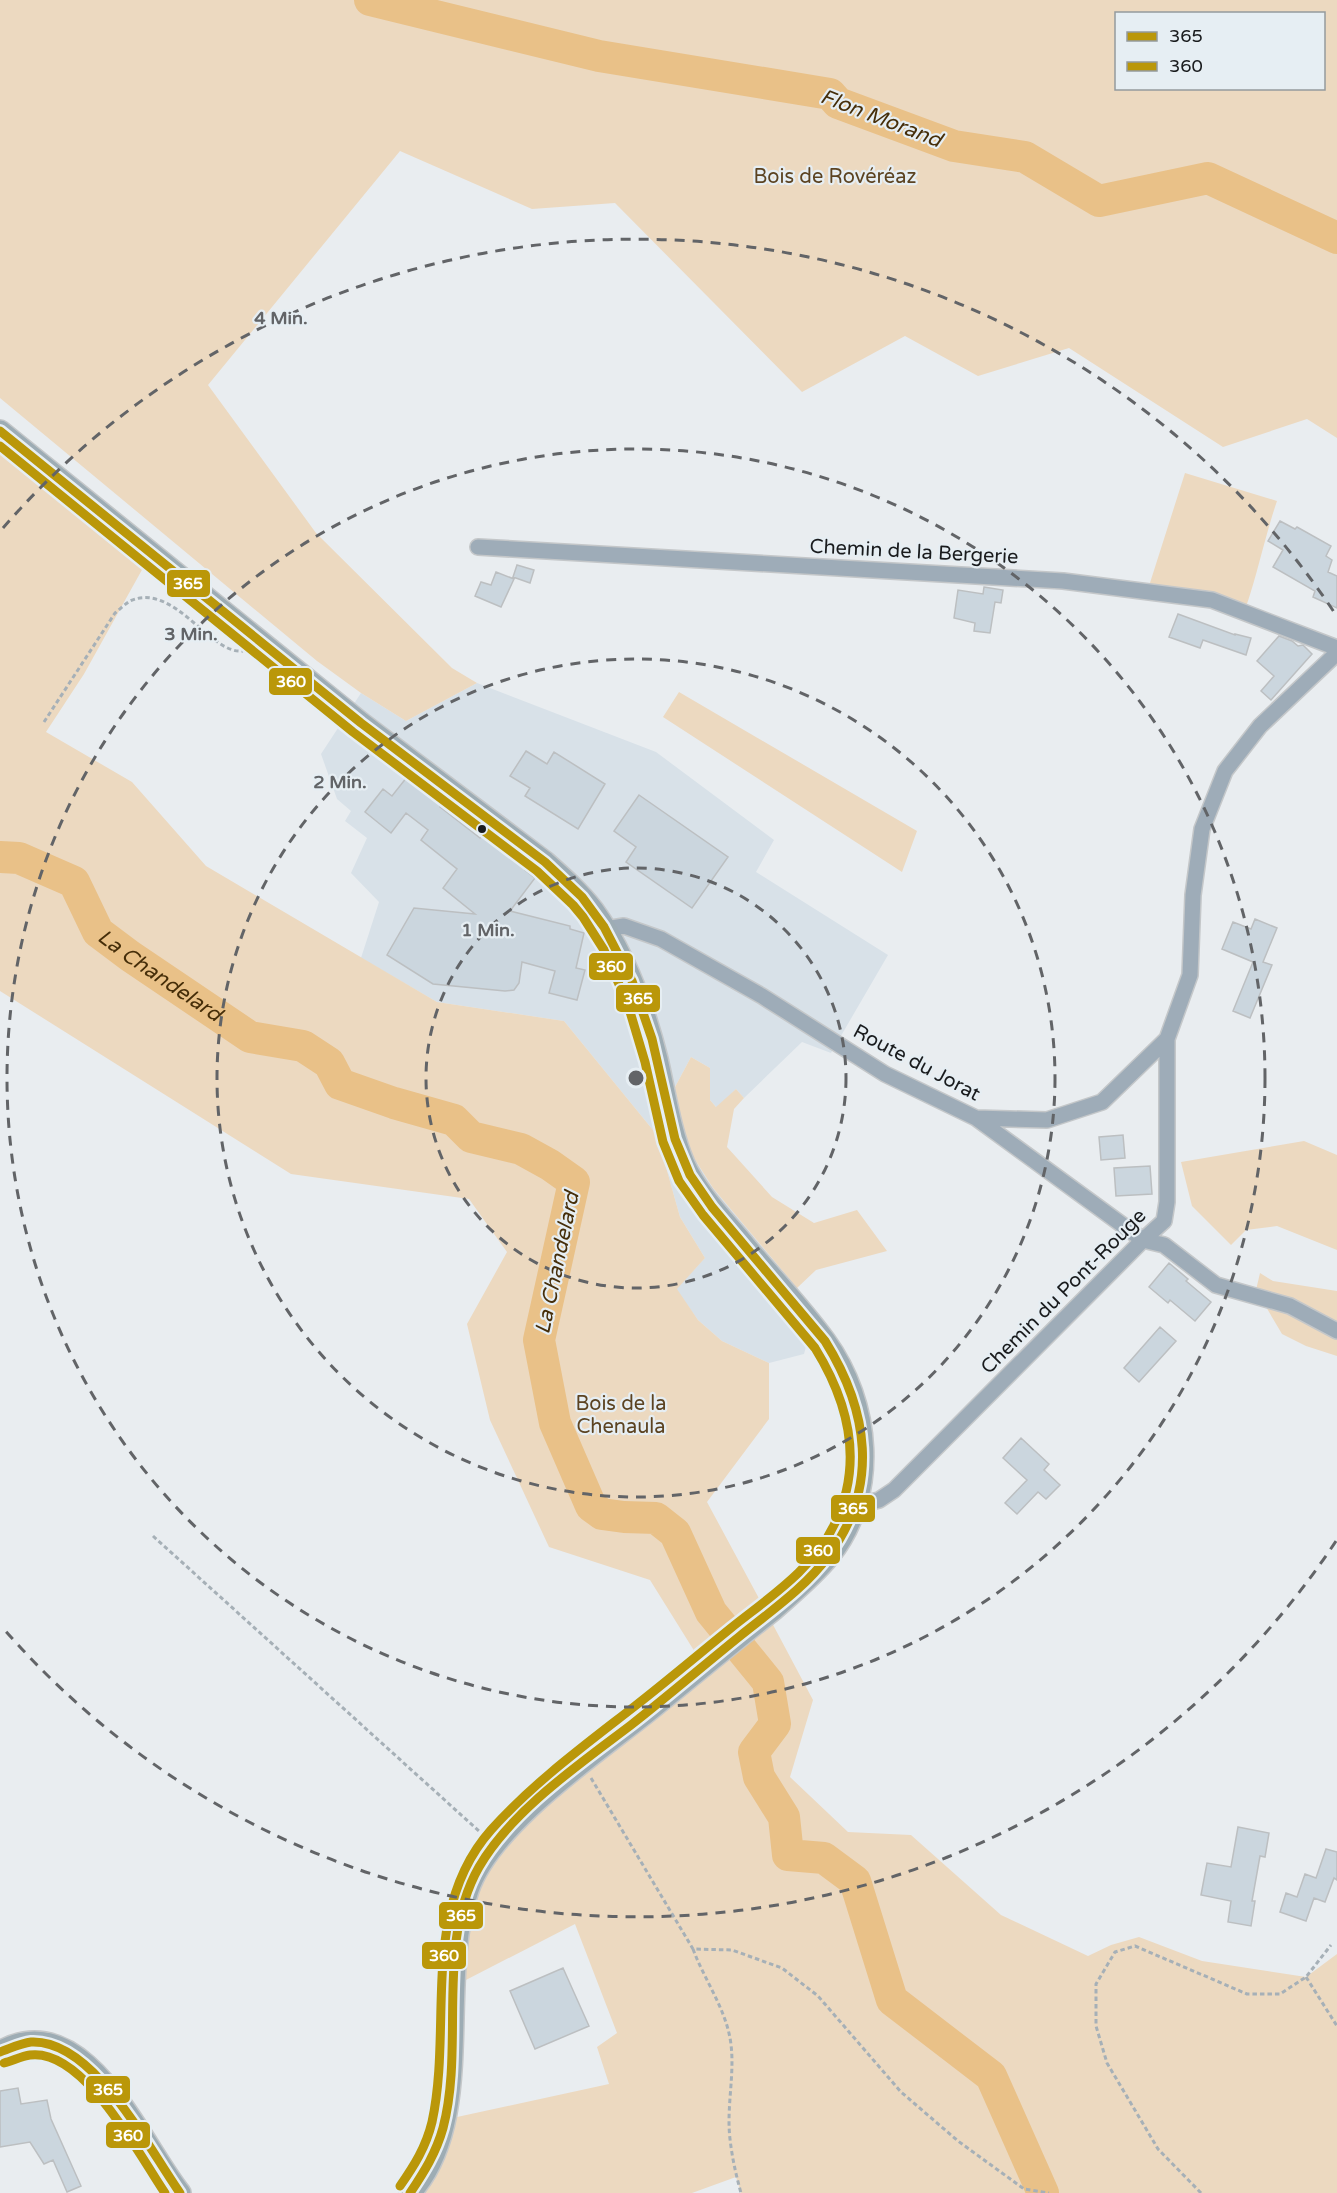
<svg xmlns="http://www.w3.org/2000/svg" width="1337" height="2193" viewBox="0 0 1337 2193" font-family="'Varela Round',sans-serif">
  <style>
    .built { fill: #d8e1e8 }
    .green { fill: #ecd9c0; fill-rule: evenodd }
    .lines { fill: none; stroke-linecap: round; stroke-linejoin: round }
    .river { stroke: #e9c188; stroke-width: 32 }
    .building { fill: #cbd6de; stroke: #bcbfc1; stroke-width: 1.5 }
    .street-casing { stroke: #c4c7c9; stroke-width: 18 }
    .secondary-casing { stroke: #c4c7c9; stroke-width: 24 }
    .path { stroke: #a6b0b7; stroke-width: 3; stroke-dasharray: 4.5 3; stroke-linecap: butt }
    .street { stroke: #9eacb8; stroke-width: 15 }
    .secondary { stroke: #9dacb4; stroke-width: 21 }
    .bus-1-casing { stroke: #e6eef3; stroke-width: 14 }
    .bus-2-casing { stroke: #e6eef3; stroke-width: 14 }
    .bus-1 { stroke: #ba9709; stroke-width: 9 }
    .bus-2 { stroke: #ba9709; stroke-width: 9 }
    .ring { fill: none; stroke: #626467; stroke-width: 3; stroke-dasharray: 10 8 }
    .bus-dot { fill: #191b1d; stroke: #e6eef3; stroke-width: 2 }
    .labels { text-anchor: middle; stroke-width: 4.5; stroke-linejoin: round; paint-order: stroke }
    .park-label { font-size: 20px; fill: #5c4321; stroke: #e6eef3 }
    .street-label { font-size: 20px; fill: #191b1d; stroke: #e6eef3 }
    .water-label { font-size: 21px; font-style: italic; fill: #462e09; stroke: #e6eef3 }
    .centre { fill: #626467; stroke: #e6eef3; stroke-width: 3 }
    .ring-label { font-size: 18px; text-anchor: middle; font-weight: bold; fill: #626467; stroke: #e6eef3; stroke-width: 4.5; stroke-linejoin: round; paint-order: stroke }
    .line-badge { stroke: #e6eef3; stroke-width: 2 }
    .badge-label { font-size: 16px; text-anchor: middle; font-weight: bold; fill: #fff }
  </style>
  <rect width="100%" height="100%" fill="#e9edf0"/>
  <path class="built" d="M 477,683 L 656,752 L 774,840 L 756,872 L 888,955 L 831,1053 L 802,1042 L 744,1098 L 736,1089 L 717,1108 L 710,1100 L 710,1068 L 691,1057 L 675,1087 L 681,1120 L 692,1155 L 713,1188 L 797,1288 L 781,1311 L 808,1339 L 804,1354 L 769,1363 L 722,1341 L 698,1320 L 676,1289 L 705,1258 L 680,1217 L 657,1135 L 564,1021 L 437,1002 L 361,958 L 379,902 L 351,873 L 367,838 L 345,821 L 351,811 L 337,799 L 321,754 L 361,693 L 406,721 Z"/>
  <path class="green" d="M 0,0 L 1337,0 L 1337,438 L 1307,419 L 1223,447 L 1069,348 L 978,376 L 905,336 L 802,392 L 615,203 L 532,209 L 400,151 L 208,385 L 316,533 L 452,668 L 477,683 L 406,721 L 361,693 L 317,661 L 0,398 ZM 1116,14 L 1324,14 L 1324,88 L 1116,88 Z
    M 0,448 L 143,568 L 84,674 L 46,732 L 132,782 L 206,866 L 437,1002 L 564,1021 L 657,1135 L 680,1217 L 705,1258 L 677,1289 L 698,1320 L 722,1341 L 769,1363 L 769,1419 L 707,1502 L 762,1604 L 698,1657 L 650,1580 L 549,1547 L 490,1420 L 467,1324 L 507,1252 L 469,1199 L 291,1174 L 0,991 Z
    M 1185,473 L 1277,501 C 1265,536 1258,572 1246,607 L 1149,586 Z
    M 679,692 L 917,831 L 902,872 L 663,717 Z
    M 691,1057 L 710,1068 L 710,1100 L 716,1107 L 736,1089 L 744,1098 L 734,1109 L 727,1147 L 772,1197 L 814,1223 L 857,1210 L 887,1251 L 816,1270 L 797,1288 L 713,1188 L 692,1155 L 681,1120 L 675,1087 Z
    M 1304,1141 L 1337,1155 L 1337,1250 L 1277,1226 L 1246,1230 L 1231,1245 L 1192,1206 L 1181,1162 Z
    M 1260,1273 L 1273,1281 L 1337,1291 L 1337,1356 L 1306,1346 L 1282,1334 L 1256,1290 Z
    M 771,1621 L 813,1700 L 790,1777 L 848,1832 L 911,1835 L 1001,1915 L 1088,1956 L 1111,1945 L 1139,1937 L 1202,1961 L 1306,1977 L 1337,1954 L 1337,2193 L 741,2193 L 736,2177 L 692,2193 L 421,2193 L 443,2162 L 457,2117 L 609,2084 L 597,2047 L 617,2033 L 575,1924 L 462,1982 C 466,1938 472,1889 499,1853 C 507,1842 517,1832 527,1822 Z"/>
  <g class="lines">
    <g class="river">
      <path d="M 370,0 L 599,56 L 830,94 L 838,103 L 954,146 L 1025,157 L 1099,201 L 1208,178 L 1337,238"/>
      <path id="s1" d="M 0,857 L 19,858 L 74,882 L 98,932 L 130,956 L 250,1037 L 303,1046 L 329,1063 L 340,1084 L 394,1103 L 454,1120 L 471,1137 L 521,1149 L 550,1165 L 574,1182 L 539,1340 L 555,1423 L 591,1506 L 602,1514 L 624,1517 L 656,1518 L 675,1533 L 711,1612 L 768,1682 L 775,1724 L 754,1752 L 759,1777 L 784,1817 L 788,1855 L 824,1858 L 855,1881 L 892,2000 L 991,2076 L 1043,2193"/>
    </g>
  </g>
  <path class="building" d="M 1280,521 L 1295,529 L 1297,527 L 1331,546 L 1326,556 L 1332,560 L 1328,572 L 1337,576 L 1337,608 L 1313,597 L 1315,591 L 1273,567 L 1283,550 L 1268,541 Z
    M 517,565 L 534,570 L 530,583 L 513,577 Z
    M 496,572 L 514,579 L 501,607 L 475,596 L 481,582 L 491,585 Z
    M 984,587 L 1003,590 L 1001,603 L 995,602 L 990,633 L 974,631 L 975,623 L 954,618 L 958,590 L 983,594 Z
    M 1178,614 L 1235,635 L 1235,634 L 1251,638 L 1246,655 L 1203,640 L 1200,648 L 1169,637 Z
    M 1279,636 L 1292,641 L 1298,646 L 1303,645 L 1312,654 L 1271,700 L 1261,691 L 1274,676 L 1257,661 Z
    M 526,751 L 547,764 L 554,752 L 605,784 L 578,829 L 525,796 L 530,788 L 510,776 Z
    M 407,777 L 442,805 L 440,807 L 480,838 L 483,834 L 527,867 L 525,870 L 535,878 L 510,911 L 570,926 L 570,929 L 584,933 L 576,968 L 585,970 L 577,1000 L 549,993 L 555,971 L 522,962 L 519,983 L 514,990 L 505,991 L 433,984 L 387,955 L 414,908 L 475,914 L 443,888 L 457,869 L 421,840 L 428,830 L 406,813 L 391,833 L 365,812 L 383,789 L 392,796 Z
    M 639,795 L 728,857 L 692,908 L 626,862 L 636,847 L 614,831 Z
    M 1255,919 L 1277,928 L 1263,962 L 1272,965 L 1250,1018 L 1233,1011 L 1253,962 L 1222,949 L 1233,922 L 1251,929 Z
    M 1123,1135 L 1125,1158 L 1101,1160 L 1099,1137 Z
    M 1150,1166 L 1152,1194 L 1116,1196 L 1114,1168 Z
    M 1169,1263 L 1188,1279 L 1186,1281 L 1211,1302 L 1195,1321 L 1170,1300 L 1168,1303 L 1149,1287 Z
    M 1160,1327 L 1176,1341 L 1139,1382 L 1124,1368 Z
    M 1021,1438 L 1049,1464 L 1044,1470 L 1060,1485 L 1046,1499 L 1038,1492 L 1017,1514 L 1005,1503 L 1027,1480 L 1003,1458 Z
    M 1238,1827 L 1269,1833 L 1265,1857 L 1260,1856 L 1252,1901 L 1255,1901 L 1251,1926 L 1228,1922 L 1231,1901 L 1201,1895 L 1207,1863 L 1231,1867 Z
    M 1326,1849 L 1337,1852 L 1337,1880 L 1334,1878 L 1325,1902 L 1314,1898 L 1306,1921 L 1280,1912 L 1286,1893 L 1297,1897 L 1305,1874 L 1316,1878 Z
    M 563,1968 L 589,2026 L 535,2049 L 510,1991 Z
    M 18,2088 L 21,2104 L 47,2100 L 51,2119 L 81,2186 L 67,2192 L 53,2160 L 44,2164 L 30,2142 L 0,2147 L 0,2091 Z"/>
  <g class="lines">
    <defs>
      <path id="street" d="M 478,547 L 1063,581 L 1212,600 L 1337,648
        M 606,929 L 624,926 L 661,939 L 762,996 L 885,1074 L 976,1118 L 1047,1120 L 1102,1102 L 1167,1039 L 1190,975 L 1193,895 L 1202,829 L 1225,771 L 1260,726 L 1337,653
        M 976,1118 L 1143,1240 L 1164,1245 L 1216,1285 L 1290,1306 L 1337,1331
        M 856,1506 L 879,1500 L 894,1490 L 1143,1240 L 1164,1221 L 1167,1202 L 1167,1039"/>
      <path id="secondary" d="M 0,431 L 361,723 L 545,862 C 562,877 579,892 593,910 C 625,954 644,1007 657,1059 C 665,1094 670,1131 684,1164 C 698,1195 725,1221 746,1247 C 772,1278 801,1308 825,1341 C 870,1403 879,1494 829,1556 C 813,1576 793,1592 774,1609 C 731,1643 689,1678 647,1712 C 593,1755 490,1825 468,1890 C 436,1983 477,2119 410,2193
        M 0,2052 C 84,2004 140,2143 180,2193"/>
    </defs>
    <use href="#street" class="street-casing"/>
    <use href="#secondary" class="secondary-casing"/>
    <path class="path" d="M 44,722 L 115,613 C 120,609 125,604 130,601 C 174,581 210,655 243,651
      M 153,1536 L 480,1832
      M 591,1778 L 693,1949 L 732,1950 L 782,1968 L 818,1996 L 901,2092 L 958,2141 L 1024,2189 L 1049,2193
      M 693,1949 C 704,1979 724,2006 730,2038 C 736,2071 726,2105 730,2139 C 732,2157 736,2175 741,2193
      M 1306,1977 L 1337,2026
      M 1201,2193 L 1158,2149 L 1107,2063 L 1096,2026 L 1096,1984 L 1115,1952 L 1135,1946 L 1247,1994 L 1280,1994 L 1306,1977 L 1331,1945"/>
    <use href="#street" class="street"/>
    <use href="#secondary" class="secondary"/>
    <defs>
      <path id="bus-1" d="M 0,431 L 361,723 L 545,862 L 582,897 L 604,927 L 632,981 L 652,1039 L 675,1139 L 690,1175 L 712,1207 L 825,1341 C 868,1410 880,1486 829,1555 C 806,1587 771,1611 740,1636 C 704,1665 668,1696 631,1725 C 581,1763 511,1811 479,1867 C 435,1944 465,2045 443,2128 C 436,2153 424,2172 410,2193
        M 0,2052 C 9,2049 21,2043 31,2042 C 94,2039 148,2148 180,2193"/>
      <path id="bus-2" d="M 0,446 L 353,732 L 537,871 L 573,905 L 583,917 L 604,950 L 628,1005 L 645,1062 L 663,1142 L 679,1181 L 703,1215 L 815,1348 C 849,1403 864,1462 835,1523 C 815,1568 767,1599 731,1628 C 699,1654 667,1681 635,1706 C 585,1745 533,1783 491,1830 C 419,1911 453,2026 432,2122 C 426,2147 414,2166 400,2186
        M 4,2063 C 12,2061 22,2056 30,2055 C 84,2048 139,2155 165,2193"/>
    </defs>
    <use href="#bus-1" class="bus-1-casing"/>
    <use href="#bus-2" class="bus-2-casing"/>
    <use href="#bus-1" class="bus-1"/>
    <use href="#bus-2" class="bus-2"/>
  </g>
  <g class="ring">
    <circle cx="636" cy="1078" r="210"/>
    <circle cx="636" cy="1078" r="419"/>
    <circle cx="636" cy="1078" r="629"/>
    <path d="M1336 1541A839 839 0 0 1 3 1628M3 528A839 839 0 0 1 1336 615"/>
  </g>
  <circle class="bus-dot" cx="482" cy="829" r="5"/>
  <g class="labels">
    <g class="park-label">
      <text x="835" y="183">Bois de Rovéréaz</text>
      <text x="621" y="1410">Bois de la<tspan x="621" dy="23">Chenaula</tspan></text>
    </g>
    <g class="street-label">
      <text transform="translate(914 551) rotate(3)" y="7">Chemin de la Bergerie</text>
      <text transform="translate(917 1062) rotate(28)" y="7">Route du Jorat</text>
      <text transform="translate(1063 1291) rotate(-45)" y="7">Chemin du Pont-Rouge</text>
    </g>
    <g class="water-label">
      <text transform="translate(881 118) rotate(21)" y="7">Flon Morand</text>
      <text dy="7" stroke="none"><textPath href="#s1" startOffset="210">La Chandelard</textPath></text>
      <text transform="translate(557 1263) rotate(-78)" y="7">La Chandelard</text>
    </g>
  </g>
  <circle cx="636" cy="1078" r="9" class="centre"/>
  <g class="ring-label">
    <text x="281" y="324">4 Min.</text>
    <text x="191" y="640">3 Min.</text>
    <text x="340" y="788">2 Min.</text>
    <text x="488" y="936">1 Min.</text>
  </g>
  <g class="line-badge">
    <rect x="166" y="569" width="45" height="29" rx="6" fill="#ba9709"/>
    <rect x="268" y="667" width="45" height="29" rx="6" fill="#ba9709"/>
    <rect x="588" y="952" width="46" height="29" rx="6" fill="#ba9709"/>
    <rect x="615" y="984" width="46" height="29" rx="6" fill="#ba9709"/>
    <rect x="830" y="1494" width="46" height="29" rx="6" fill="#ba9709"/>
    <rect x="795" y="1536" width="46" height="29" rx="6" fill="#ba9709"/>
    <rect x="438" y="1901" width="46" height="29" rx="6" fill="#ba9709"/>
    <rect x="421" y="1941" width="46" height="29" rx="6" fill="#ba9709"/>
    <rect x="85" y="2075" width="46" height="29" rx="6" fill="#ba9709"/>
    <rect x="105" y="2121" width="46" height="28" rx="6" fill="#ba9709"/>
  </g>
  <g class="badge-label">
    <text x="188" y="589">365</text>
    <text x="291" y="687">360</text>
    <text x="611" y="972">360</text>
    <text x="638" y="1004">365</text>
    <text x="853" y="1514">365</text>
    <text x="818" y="1556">360</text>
    <text x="461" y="1921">365</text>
    <text x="444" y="1961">360</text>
    <text x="108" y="2095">365</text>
    <text x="128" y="2141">360</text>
  </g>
  <rect x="1115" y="12" width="210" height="78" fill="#e6eef3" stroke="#949a9d" stroke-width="1.5"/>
  <rect x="1127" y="32" width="30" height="9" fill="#ba9709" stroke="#949a9d" stroke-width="1.5"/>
  <text x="1169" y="42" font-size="18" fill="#191b1d">365</text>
  <rect x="1127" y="62" width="30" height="9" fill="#ba9709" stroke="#949a9d" stroke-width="1.5"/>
  <text x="1169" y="72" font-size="18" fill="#191b1d">360</text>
</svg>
